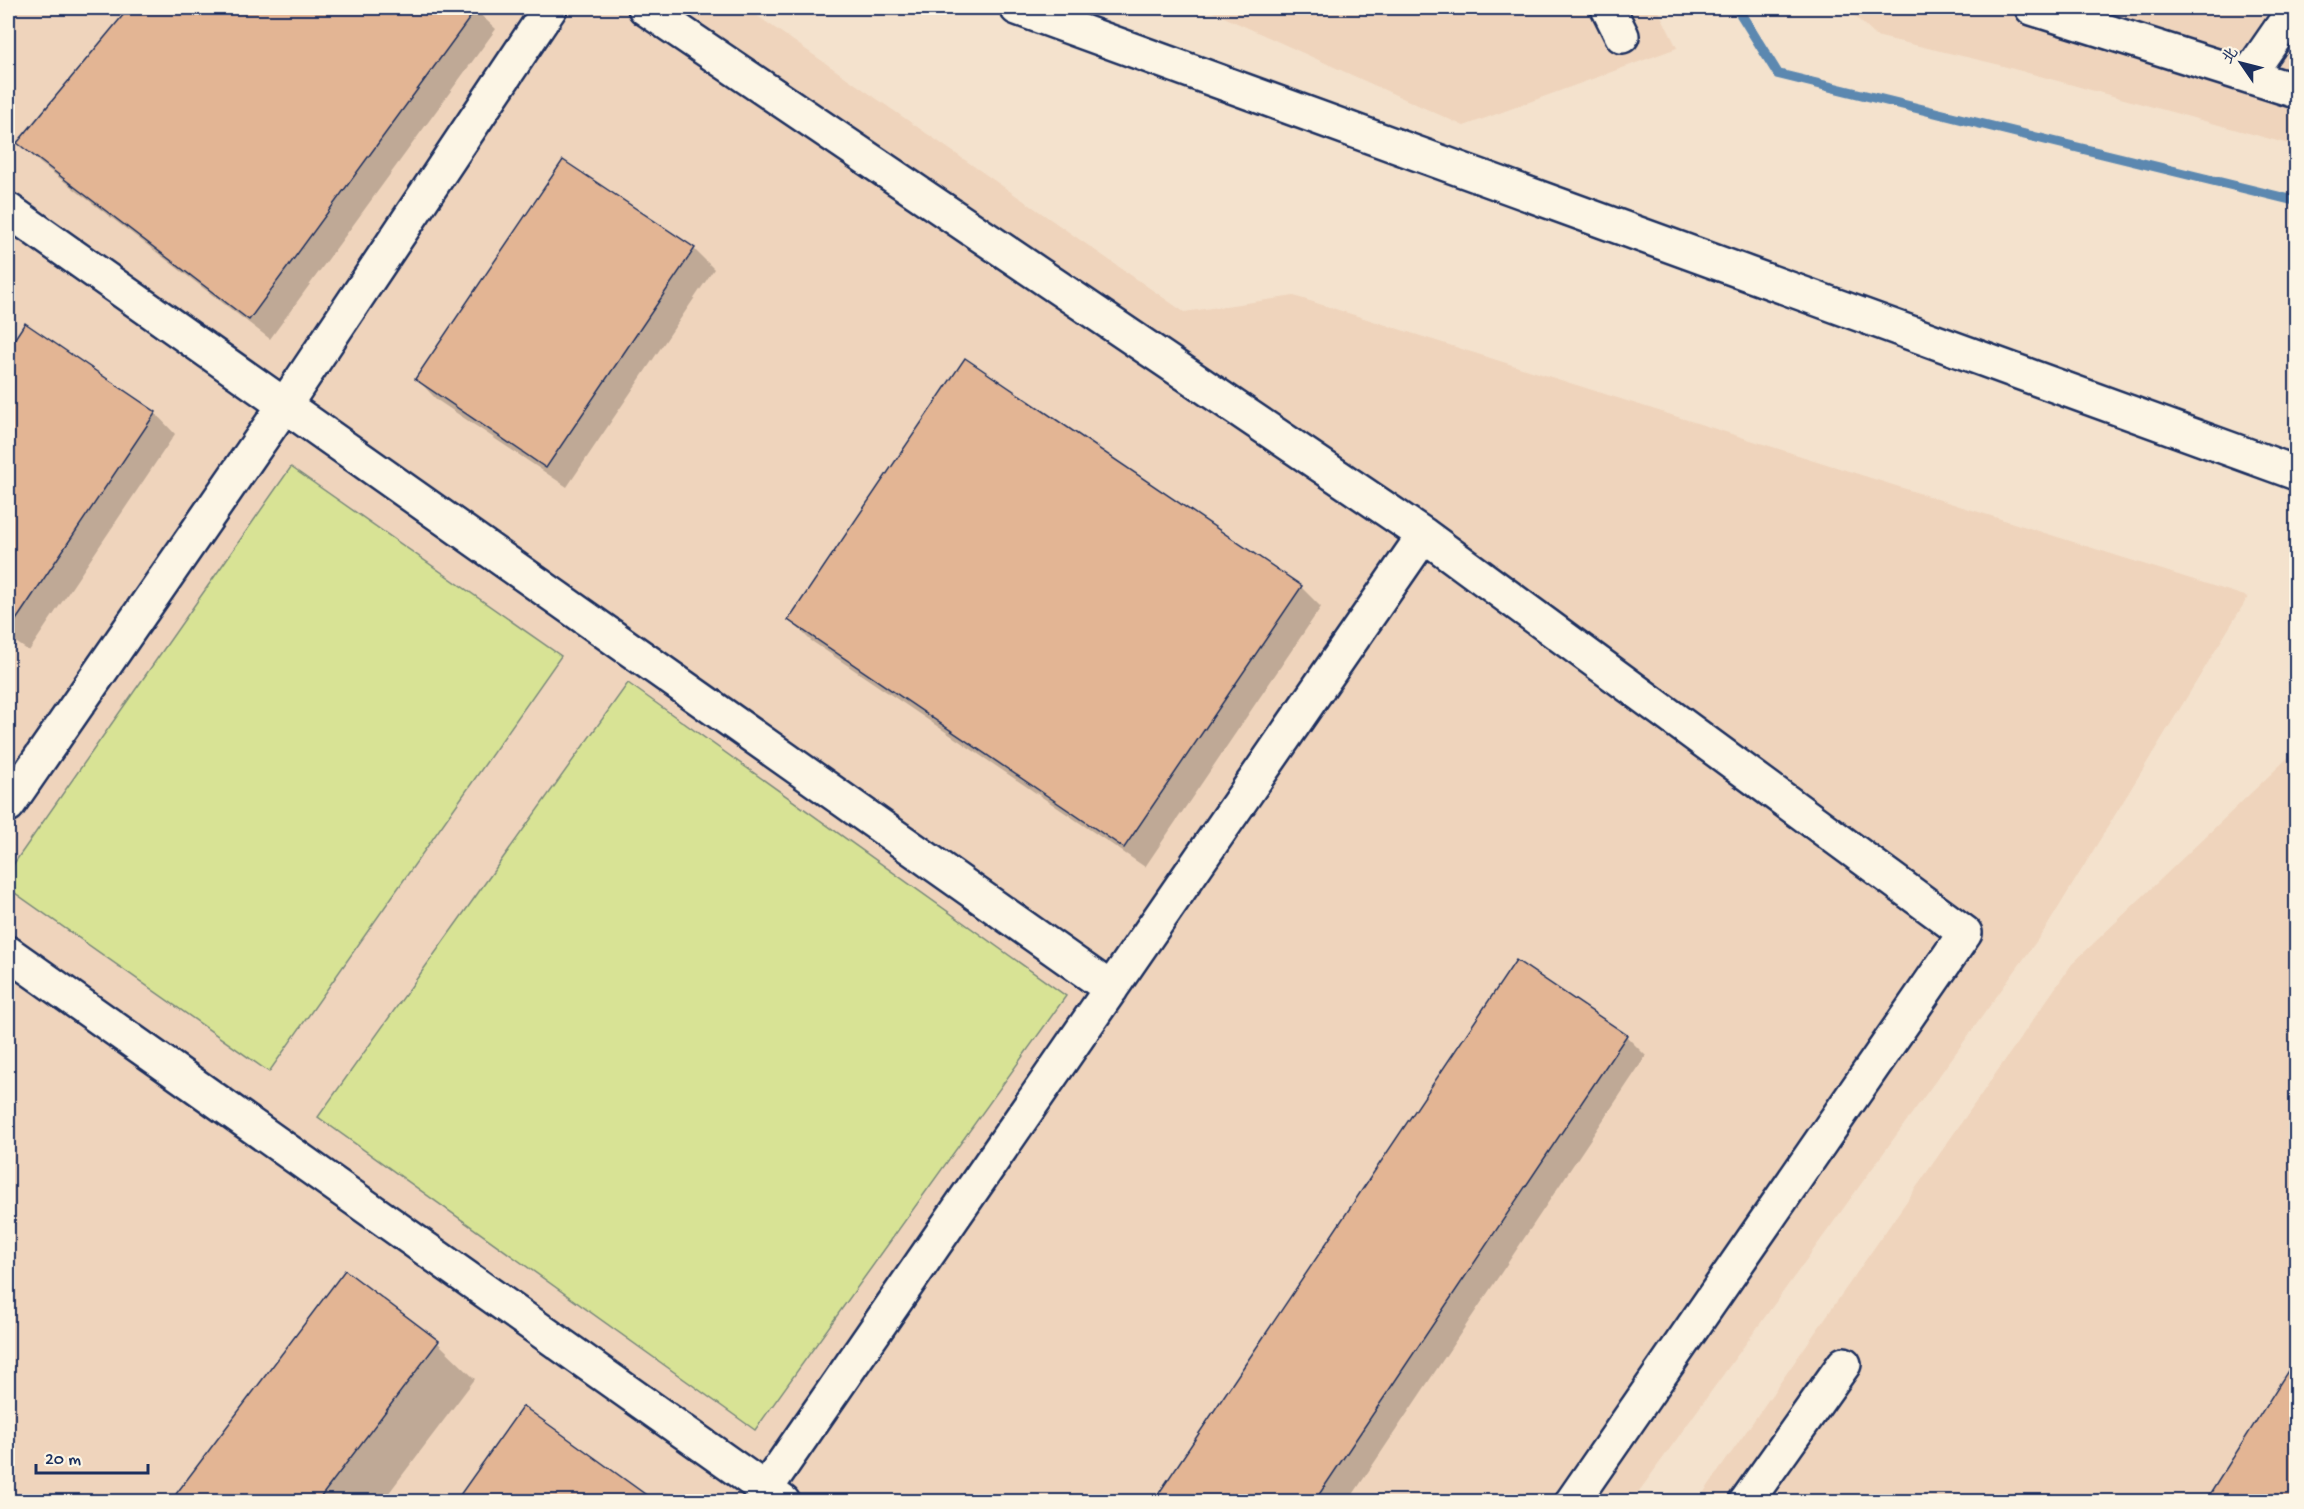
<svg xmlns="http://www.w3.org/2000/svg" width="2304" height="1509" viewBox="0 0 2304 1509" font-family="'Gochi Hand','LXGW WenKai TC',sans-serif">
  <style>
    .built { fill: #efd4bc }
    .green { fill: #d8e395; stroke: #7a897a; stroke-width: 1.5 }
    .shadow { fill: #0003 }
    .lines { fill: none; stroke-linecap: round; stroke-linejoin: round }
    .stream { stroke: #5c88b0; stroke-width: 10 }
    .building { fill: #e3b594; stroke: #1b2f5e; stroke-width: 1.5 }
    .minor-casing { stroke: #1b2f5e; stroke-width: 38 }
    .minor { stroke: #fcf5e5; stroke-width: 33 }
  </style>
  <rect width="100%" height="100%" fill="#f4e2cd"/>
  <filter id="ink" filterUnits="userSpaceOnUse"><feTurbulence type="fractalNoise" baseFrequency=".0167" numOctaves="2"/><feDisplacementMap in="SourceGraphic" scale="12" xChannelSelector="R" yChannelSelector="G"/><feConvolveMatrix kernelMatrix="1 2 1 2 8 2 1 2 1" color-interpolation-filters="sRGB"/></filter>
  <g filter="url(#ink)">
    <path class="built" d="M 8,8 L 746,8 L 1184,312 L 1294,296 L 2248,597 L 2046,928 L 1632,1501 L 8,1501 Z
      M 1204,8 L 1657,8 L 1677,48 L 1464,126 Z
      M 1846,8 L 2296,8 L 2296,146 L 1992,63 L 1876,36 Z
      M 2296,750 L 2296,1501 L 1697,1502 L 2072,964 Z"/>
    <path class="green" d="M 291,467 L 561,656 L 269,1072 L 8,888 L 8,872 Z
      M 628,683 L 1066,996 L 755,1430 L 318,1117 Z"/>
    <path class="shadow" d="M 131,8 L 473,8 L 496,29 L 270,339 L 40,163 L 19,143 Z
      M 694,249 L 714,269 L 567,487 L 437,400 L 417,379 Z
      M 25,326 L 155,413 L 175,434 L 29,651 L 8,637 L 8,352 Z
      M 1301,587 L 1321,607 L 1145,867 L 810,640 L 790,620 Z
      M 1626,1036 L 1646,1056 L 1348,1502 L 1155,1502 Z
      M 345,1272 L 438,1343 L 475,1379 L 382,1502 L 171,1502 Z
      M 2296,1361 L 2296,1502 L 2207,1502 Z"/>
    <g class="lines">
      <path class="stream" d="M 1737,8 L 1778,74 L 2296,201"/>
    </g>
    <path class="building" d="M 129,8 L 477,8 L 249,320 L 17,143 Z
      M 563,160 L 695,248 L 546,468 L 415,379 Z
      M 25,323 L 156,412 L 8,632 L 8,349 Z
      M 965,358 L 1302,586 L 1124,848 L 788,620 Z
      M 1516,960 L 1627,1035 L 1314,1502 L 1153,1502 Z
      M 345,1270 L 439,1341 L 317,1502 L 170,1502 Z
      M 2296,1358 L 2296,1502 L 2205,1502 Z
      M 523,1406 L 656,1502 L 455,1502 Z"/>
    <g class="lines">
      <defs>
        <path id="minor" d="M 645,8 L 1424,535 L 1965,933 L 1572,1502
          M 1017,8 L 2296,473
          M 1608,8 L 1622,36
          M 2032,8 L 2296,91
          M 2248,76 L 2295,8
          M 8,210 L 1111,989
          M 8,805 L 284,406 L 550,8
          M 8,953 L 783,1502
          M 765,1490 L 1424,535
          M 1746,1502 L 1844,1364"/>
      </defs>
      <use href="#minor" class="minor-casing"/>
      <use href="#minor" class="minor"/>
    </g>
  </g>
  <rect width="2304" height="1509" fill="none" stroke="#fcf5e5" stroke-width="30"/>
  <rect x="15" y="15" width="2274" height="1479" fill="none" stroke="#1b2f5e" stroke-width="2" filter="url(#ink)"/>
  <g transform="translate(2241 63) rotate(305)" stroke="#fcf5e5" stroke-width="4.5" paint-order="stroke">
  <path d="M0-4.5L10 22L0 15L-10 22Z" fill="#1b2f5e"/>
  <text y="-9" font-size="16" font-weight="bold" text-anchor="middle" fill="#1b2f5e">北</text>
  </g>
  <path d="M36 1464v9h112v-9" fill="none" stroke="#1b2f5e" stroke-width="3"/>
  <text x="45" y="1464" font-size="18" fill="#1b2f5e" stroke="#fcf5e5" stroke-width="4.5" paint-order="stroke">20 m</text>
</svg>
